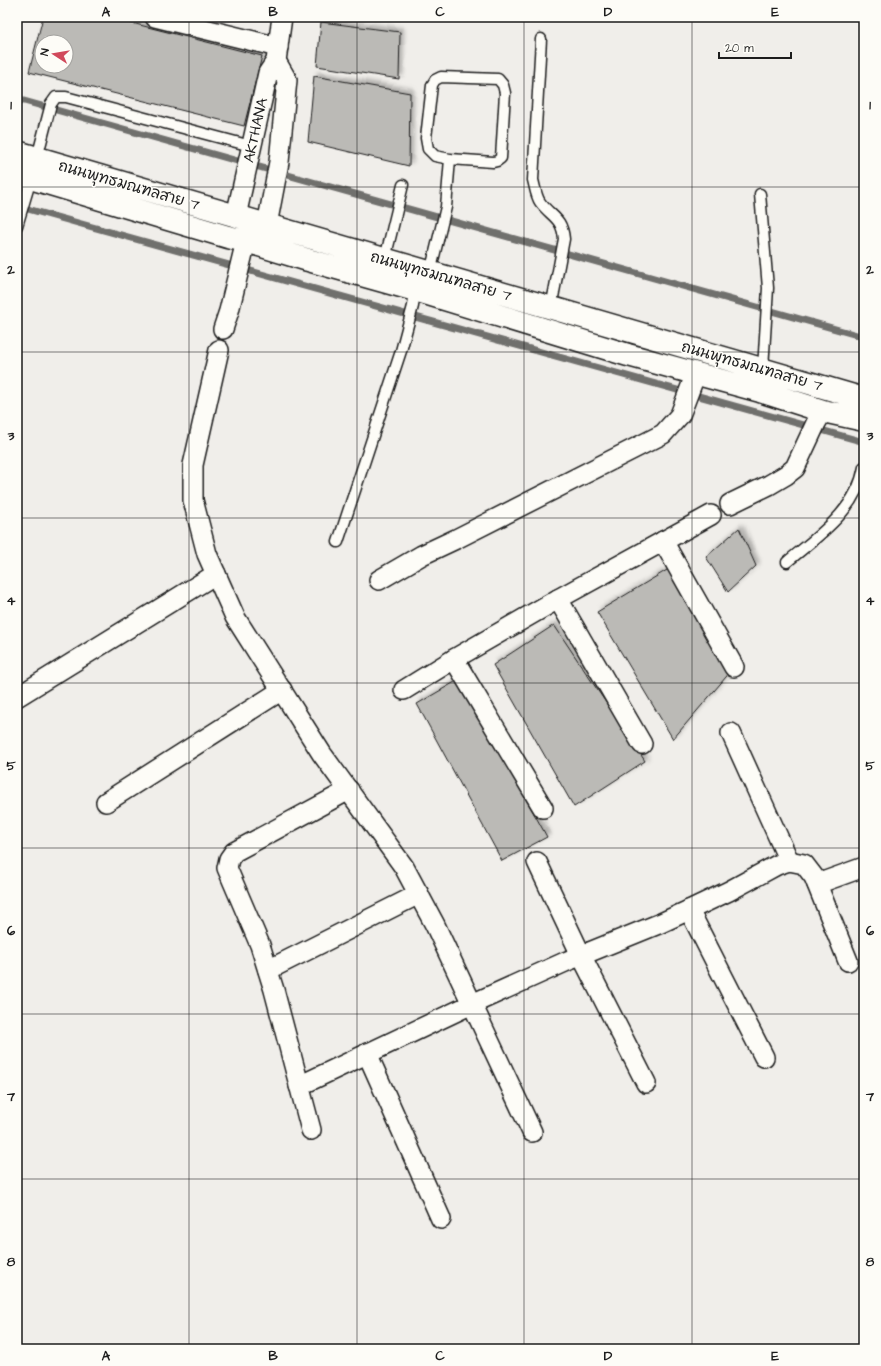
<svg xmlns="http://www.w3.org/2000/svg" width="881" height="1366" viewBox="0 0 881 1366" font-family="'Architects Daughter','Playpen Sans Thai',sans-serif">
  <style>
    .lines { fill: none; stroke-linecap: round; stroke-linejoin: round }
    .stream { stroke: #706f6d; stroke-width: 7 }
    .building { fill: #bbbab6; stroke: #1c1c1c; fill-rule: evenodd; filter: url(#shadow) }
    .service-casing { stroke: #1c1c1c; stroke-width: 13 }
    .minor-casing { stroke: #1c1c1c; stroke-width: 22 }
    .secondary-casing { stroke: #1c1c1c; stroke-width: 25 }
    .service { stroke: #fdfcf7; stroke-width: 10 }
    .minor { stroke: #fdfcf7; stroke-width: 19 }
    .secondary { stroke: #fdfcf7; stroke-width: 22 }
    .grid { fill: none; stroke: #1c1c1c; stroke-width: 1; stroke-opacity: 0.55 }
    .labels { text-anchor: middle; stroke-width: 3; stroke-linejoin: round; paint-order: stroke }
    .street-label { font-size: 15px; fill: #1c1c1c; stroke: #fdfcf7 }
    .neatline { fill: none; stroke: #1c1c1c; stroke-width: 1.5 }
    .grid-label { font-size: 13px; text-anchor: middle; font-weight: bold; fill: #1c1c1c }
  </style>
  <defs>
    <filter id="shadow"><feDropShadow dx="3.5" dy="-3.5" stdDeviation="2" flood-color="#0004"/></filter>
  </defs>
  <rect width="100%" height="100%" fill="#f0eeea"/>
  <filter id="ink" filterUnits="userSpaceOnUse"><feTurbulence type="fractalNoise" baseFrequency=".025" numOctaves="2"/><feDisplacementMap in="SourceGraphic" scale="8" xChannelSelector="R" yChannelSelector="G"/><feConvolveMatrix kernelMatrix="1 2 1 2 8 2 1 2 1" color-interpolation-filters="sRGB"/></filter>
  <g filter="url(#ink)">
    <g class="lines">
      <path class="stream" d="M 17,99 L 864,337
        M 17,206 L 864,442"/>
    </g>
    <path class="building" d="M 43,17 L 108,17 L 262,56 L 244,126 L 29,72 ZM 42,42 L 66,42 L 66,66 L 42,66 Z
      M 321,22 L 400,32 L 399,79 L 317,66 Z
      M 314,76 L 410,93 L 409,166 L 308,142 Z
      M 739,528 L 756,566 L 728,592 L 706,557 Z
      M 672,567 L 732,670 L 673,739 L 597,612 Z
      M 554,625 L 645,761 L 574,807 L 493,665 Z
      M 460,679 L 547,837 L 502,861 L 417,704 Z"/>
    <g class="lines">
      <defs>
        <path id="service" d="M 541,39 L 533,180 C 535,187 536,196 540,202 C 551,217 562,217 564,239 L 551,308
          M 37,158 L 51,104 L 56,97 L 66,97 L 251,146
          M 760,194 L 768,288 L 763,369
          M 17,226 L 31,179
          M 385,259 L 403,185
          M 430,273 L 446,207 L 450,159 L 435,156 L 428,149 L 426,138 L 432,85 L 435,80 L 441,77 L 498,79 L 503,85 L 505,93 L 501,158 L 497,161 L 493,162 L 450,159
          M 338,542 L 401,351 L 413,306 L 415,290
          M 787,562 C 818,536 857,510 864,467"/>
        <g id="minor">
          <path d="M 155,17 L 278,47"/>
          <path id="s1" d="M 236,216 L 268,73 L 276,61 L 282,17"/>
          <path d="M 267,225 L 279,162 L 287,80 L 276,61"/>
          <path d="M 223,329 L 229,311 L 246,241"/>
          <path d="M 219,350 L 193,465 L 193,500 L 207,554 L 235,617 L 322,754 L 404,867 L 435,925 L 532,1132"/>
          <path d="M 730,504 L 769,485 L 786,475 L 795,468 L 816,423 L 823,411"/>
          <path d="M 663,541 L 734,667"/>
          <path d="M 379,580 L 422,555 L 456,539 L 663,434 L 680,415 L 696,373"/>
          <path d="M 558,599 L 642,744"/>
          <path d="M 404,690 L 454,659"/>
          <path d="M 17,697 L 216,574"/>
          <path d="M 731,733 L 789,861"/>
          <path d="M 106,802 L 282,690"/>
          <path d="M 543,808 L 454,659 L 558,599 L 711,515"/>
          <path d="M 537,862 L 581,955 L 646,1083"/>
          <path d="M 817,884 L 864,867"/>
          <path d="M 689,910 L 764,1057"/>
          <path d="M 268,970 L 419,894"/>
          <path d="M 367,1053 L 441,1219"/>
          <path d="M 299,1086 L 472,1004 L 565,962 L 661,923 L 689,910 L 729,891 L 777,865 L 789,861 L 804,864 L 814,877 L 848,961"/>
          <path d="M 311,1130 L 274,990 L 260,945 L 227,868 L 229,859 L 234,852 L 349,790"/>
        </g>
        <path id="secondary" d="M 17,152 L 864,399
          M 17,174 L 228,237 L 246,241 L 308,260 L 415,290 L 628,355 L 760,391 L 823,411 L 864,420"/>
      </defs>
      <use href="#service" class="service-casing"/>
      <use href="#minor" class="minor-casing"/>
      <use href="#secondary" class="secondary-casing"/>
      <use href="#service" class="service"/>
      <use href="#minor" class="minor"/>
      <use href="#secondary" class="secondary"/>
    </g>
  </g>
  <path class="grid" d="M 189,17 L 189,1349M 357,17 L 357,1349M 524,17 L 524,1349M 692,17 L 692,1349M 17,187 L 864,187M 17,352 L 864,352M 17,518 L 864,518M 17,683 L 864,683M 17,848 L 864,848M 17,1014 L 864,1014M 17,1179 L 864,1179"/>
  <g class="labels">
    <g class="street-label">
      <text dy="5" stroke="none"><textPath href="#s1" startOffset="88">AKTHANA</textPath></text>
      <text transform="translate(129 185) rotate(16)" y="5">ถนนพุทธมณฑลสาย 7</text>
      <text transform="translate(441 276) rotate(16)" y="5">ถนนพุทธมณฑลสาย 7</text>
      <text transform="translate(752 366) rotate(16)" y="5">ถนนพุทธมณฑลสาย 7</text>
    </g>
  </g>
  <rect width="881" height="1366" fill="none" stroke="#fdfcf7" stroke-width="44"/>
  <g transform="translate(54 54) rotate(282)"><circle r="19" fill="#fdfcf7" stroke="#a3a29f"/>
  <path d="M0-3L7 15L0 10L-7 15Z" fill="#d1495b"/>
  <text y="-6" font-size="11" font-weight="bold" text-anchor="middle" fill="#1c1c1c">N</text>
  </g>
  <path d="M719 52v6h72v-6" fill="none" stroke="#1c1c1c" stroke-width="2"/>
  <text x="725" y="52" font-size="12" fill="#1c1c1c" stroke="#fdfcf7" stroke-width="3" paint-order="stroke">20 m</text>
  <rect x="22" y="22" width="837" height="1322" class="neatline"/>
  <g class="grid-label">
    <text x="106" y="16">A</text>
    <text x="273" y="16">B</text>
    <text x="440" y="16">C</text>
    <text x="608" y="16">D</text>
    <text x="775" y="16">E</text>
    <text x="11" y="109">1</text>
    <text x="870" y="109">1</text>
    <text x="11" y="274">2</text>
    <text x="870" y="274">2</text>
    <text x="11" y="440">3</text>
    <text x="870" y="440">3</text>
    <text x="11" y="605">4</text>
    <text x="870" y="605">4</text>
    <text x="11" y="770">5</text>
    <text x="870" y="770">5</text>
    <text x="11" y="935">6</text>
    <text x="870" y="935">6</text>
    <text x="11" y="1101">7</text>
    <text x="870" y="1101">7</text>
    <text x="11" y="1266">8</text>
    <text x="870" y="1266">8</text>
    <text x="106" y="1360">A</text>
    <text x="273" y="1360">B</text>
    <text x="440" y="1360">C</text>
    <text x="608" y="1360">D</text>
    <text x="775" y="1360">E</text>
  </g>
</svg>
